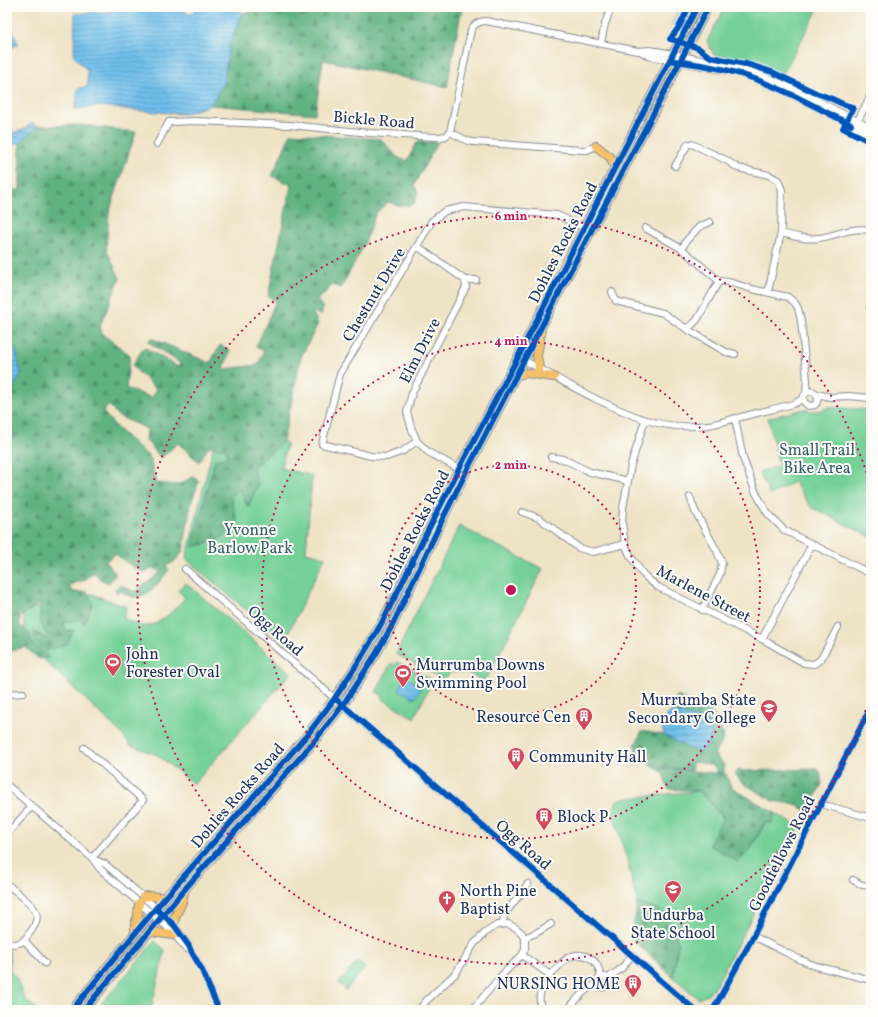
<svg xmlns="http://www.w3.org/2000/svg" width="878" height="1017" viewBox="0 0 878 1017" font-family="Vollkorn,serif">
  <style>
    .green { fill: #75d097; stroke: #48807a }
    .forest { fill: url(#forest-firs); stroke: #3e706f }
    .water { fill: url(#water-rules); stroke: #4677a4 }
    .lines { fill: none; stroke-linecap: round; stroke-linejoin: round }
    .stream { stroke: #70bfeb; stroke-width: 1.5 }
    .minor-casing { stroke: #858992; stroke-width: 8 }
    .major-casing { stroke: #858992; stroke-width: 10 }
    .minor { stroke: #fff; stroke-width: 6 }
    .major { stroke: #f4c16a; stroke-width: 8 }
    .cycleway-casing { stroke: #fdfcf7; stroke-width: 8 }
    .cycleway { stroke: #0057b8; stroke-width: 6 }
    .ring { fill: none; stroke: #c2185b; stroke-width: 2; stroke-dasharray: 2 4 }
    .labels { text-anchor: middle; stroke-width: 4; stroke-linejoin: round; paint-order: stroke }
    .street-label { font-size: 16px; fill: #1b2f5e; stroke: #fdfcf7 }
    .park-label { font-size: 16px; fill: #365f6f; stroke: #fdfcf7 }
    .poi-label { font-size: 16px; fill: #1b2f5e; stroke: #fdfcf7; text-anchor: start }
    .centre { fill: #c2185b; stroke: #fdfcf7; stroke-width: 2 }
    .ring-label { font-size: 12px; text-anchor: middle; font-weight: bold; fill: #c2185b; stroke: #fdfcf7; stroke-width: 4; stroke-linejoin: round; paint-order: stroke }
  </style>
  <defs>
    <pattern id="forest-firs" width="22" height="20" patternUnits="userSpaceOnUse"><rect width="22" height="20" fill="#60b280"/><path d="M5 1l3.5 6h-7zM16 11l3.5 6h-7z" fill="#4e916c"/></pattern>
    <pattern id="water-rules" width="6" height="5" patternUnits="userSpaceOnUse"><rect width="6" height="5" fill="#70bfeb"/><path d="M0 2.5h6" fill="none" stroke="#5b9cc2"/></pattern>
  </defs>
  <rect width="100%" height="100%" fill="#fdfcf7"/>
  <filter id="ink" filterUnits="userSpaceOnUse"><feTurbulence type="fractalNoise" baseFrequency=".025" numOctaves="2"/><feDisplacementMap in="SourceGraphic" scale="8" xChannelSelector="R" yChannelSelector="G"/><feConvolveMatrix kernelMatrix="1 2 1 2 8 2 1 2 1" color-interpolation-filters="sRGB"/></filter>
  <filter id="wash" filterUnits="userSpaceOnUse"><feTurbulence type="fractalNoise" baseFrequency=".012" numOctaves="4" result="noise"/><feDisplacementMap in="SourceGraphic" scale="16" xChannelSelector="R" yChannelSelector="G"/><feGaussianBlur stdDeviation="0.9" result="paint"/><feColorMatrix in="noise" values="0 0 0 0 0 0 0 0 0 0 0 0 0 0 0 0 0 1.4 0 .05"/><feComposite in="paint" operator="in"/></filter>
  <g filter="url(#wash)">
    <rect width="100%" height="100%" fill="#efe3c5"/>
    <path class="green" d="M 725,7 L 819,7 L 783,74 L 751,63 L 714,55 L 707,41 Z
      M 828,407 L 871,410 L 871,537 L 811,507 L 794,482 L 770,495 L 759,472 L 779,466 L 768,418 L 805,409 L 811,411 L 816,411 L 823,410 Z
      M 216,436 L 287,443 L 281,468 L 312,476 L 306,552 L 325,557 L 284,642 L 186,559 Z
      M 459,526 L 543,569 L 488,676 L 483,680 L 467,673 L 451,672 L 443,679 L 396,654 Z
      M 186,583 L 291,673 L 194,784 L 157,755 L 130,745 L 122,734 L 26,643 L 23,614 L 54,599 L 92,594 L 126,607 L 124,618 C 130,621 137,626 144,626 C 160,627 175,608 185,598 L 178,590 Z
      M 397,662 L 433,680 L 414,718 L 381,698 L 383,695 L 376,692 L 391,663 L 395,666 Z
      M 700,791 L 750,850 L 766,822 L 771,824 L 775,813 L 799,827 L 716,985 L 709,993 L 699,999 L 673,977 L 678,942 L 659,909 L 637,903 L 628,863 L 613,812 L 617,800 L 628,798 Z
      M 155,941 L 165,950 L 151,1010 L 96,1010 Z
      M 7,949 L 9,950 L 10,971 L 16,977 L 25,1000 L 38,1010 L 7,1010 Z
      M 358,961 L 365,968 L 346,990 L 339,983 Z"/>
    <path class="forest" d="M 258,7 L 462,7 L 447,87 L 323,60 L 315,114 L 210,105 L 224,82 L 229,46 L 242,13 L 257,10 Z
      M 81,125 L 136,132 L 109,213 L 106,249 L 120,278 L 100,326 L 102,334 L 130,355 L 126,388 L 152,398 L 156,389 L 132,366 L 144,347 L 178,367 L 180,363 L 148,342 L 151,338 L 210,363 L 220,345 L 230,350 L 224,369 L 258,365 L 264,351 L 256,347 L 276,301 L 268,296 L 291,185 L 272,176 L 291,133 L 381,139 L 397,157 L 407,161 L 417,142 L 438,142 L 414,185 L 418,192 L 414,204 L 401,206 L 388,202 L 376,213 L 365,243 L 341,288 L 333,285 L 317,300 L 323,308 L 321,316 L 312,310 L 318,324 L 301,357 L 283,442 L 253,467 L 258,486 L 248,507 L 238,488 L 231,497 L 238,524 L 218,540 L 192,547 L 215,460 L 228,457 L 226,449 L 209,446 L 199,462 L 178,443 L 161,458 L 146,440 L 147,429 L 118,416 L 109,405 L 103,412 L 117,428 L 150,458 L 156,483 L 178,485 L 193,477 L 199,481 L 191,504 L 183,551 L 174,562 L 166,566 L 169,570 C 160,581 146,602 129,596 C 127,595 124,593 121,591 L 117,593 L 115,589 L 121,585 L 135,592 L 161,572 L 153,568 L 144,572 L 136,569 L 115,554 L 105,562 L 116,574 L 109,583 L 101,580 L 94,572 L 85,580 L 69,585 L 73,592 L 87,592 L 93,604 L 84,623 L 80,619 L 63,623 L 66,631 L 74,630 L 67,644 L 46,651 C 39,645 32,641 34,631 L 46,639 L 48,636 L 40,623 L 40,603 L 20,617 L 20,626 L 30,634 L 31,641 L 49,658 L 39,659 L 25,647 L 7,652 L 7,638 L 10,635 L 7,633 L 7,440 L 12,439 L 8,397 L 21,374 L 16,352 L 7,339 L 7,190 L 20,190 L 20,143 L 37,126 Z
      M 677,696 L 712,712 L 724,735 L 721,744 L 714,754 L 724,765 L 724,773 L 716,772 L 715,767 L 703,763 L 692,762 L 692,770 L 660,767 L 637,756 L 635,745 L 642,731 L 664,735 L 690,749 L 701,751 L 704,721 L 678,713 L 671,707 Z
      M 649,763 L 659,768 L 726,774 L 731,787 L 775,813 L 771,824 L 765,822 L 750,850 L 738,862 L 709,845 L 723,818 L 700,791 L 668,789 L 663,773 Z
      M 740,769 L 741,771 L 816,769 L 820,772 L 822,784 L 808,811 L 794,804 L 773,801 L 741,782 L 735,773 Z
      M 637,903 L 659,909 L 671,923 L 678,942 L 673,977 L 630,937 L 636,914 Z"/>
    <path class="water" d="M 119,7 L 181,7 L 189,15 L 198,7 L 236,7 L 242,13 L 229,46 L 224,82 L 210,105 L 184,114 L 132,110 L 101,106 L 75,109 L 78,89 L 88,86 L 87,70 L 74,56 L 75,14 L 111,11 Z
      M 7,16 L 18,44 L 7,50 Z
      M 32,123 L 37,126 L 20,143 L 7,146 L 7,134 L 23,130 Z
      M 7,339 L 16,352 L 21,374 L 8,397 L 12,439 L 7,440 Z
      M 405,677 L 422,686 L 415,698 L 399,690 Z
      M 672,712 L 678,713 L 704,721 L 711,732 L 710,743 L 701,751 L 690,749 L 664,735 L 661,724 L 667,714 Z"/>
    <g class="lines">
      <path class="stream" d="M 672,25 L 680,7"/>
    </g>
  </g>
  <g filter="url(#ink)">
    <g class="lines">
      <defs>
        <path id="minor" d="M 601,43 L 605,24 L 611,7
          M 640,51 L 649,56 L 734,72 L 753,78 L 782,90 L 871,135
          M 856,124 L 871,95
          M 450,132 L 468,141 L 473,142 L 582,150 L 587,150 L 596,146
          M 157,144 L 169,122 L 195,121 L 290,125 L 370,133 L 434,137 L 440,137 L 446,136 L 450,132 L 451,127 L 471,30 C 474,24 479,21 486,21 L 638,51 L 650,50 L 673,54 L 742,69 L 760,75 L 788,86 L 871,128
          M 675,166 L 688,144 L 692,144 L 726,160 L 738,168 L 769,175 L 778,180 L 782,190 L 781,233 L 768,292
          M 645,228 L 682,249 L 719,281 L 729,282 L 752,289 L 788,297 L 795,303 L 798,308 L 801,321 L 807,380 L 806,393
          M 781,233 C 793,236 806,240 819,238 C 838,235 850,227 871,230
          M 417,246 L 465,280 L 466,287 L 412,393 L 407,412 L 411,427 L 417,441 L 428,452 L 459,469
          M 682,249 L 686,241 L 699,227 L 710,222
          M 465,280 L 476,280
          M 612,292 L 616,301 L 663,313 L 685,328 L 726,352 L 735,354
          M 870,307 L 871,308
          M 685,328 L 691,326 L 697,320 L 719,281
          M 520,358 C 546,372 570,386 596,399 C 634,417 664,431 707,425 C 717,424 727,420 737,418 C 756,413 774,409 793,404 C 796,403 799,401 802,399 C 804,397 804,394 808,392 C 816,388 821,399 815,405 L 809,406 L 805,403 L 803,398
          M 817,394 L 830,397 L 848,396 L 871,398
          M 735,418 L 743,458 L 756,493 L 768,514 L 784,530 L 871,574
          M 645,420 L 631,465 L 623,508 L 622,523 L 625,544 L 630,555 L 642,573 L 649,580 L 658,587 L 762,639 L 804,663 L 814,664 L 821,659 L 838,627
          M 417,441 L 403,451 L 387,457 L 371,456 L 322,444 L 340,374 L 432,221 L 445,211 L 464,207 L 557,215 L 587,229
          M 551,457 L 563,459 L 590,472 L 628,481
          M 690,497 L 695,511 L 717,551 L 722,563 L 720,574 L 702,610
          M 522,512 L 539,518 L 579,548 L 593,552 L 625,544
          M 185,569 L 695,1010
          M 762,639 L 812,544
          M 7,694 L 23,693
          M 84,748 L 143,800 L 92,858
          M 7,785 L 92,858 L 100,869 L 166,926 L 186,948 L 191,951
          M 821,804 L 871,818
          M 7,834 L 32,806
          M 93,859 L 105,864 L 164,915 L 178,930 L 189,946 L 191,951 L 201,968 L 219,1010
          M 853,880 L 862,885 L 871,886
          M 7,884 C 14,890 31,903 35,910 C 40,919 34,928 28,935 C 26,939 23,942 19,943 C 15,945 11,944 7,942
          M 503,924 L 504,915 L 528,884
          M 753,936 L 799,959 L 816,966 L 871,980
          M 524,938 L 536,933 L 551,924
          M 24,940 L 45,963
          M 522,955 L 550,975
          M597.5 982a5.5 5.5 0 1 1 11 0a5.5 5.5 0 1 1-11 0Z
          M 607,979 L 622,968 L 632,955
          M 419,1010 L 426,1001 L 456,973 L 474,944 L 485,933 L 497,925 L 508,924 L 516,928 L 522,933 L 525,941 L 525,949 L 522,955 L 501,976 L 472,1010
          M 541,1010 C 540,1005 539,1000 540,995 C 542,985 549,976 556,969 C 560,965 563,961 568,958 C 578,952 591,955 597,965 C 599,969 600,973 601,977
          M 567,1010 C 577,1000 584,988 598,984
          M 713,1010 L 746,950 L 871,707"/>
        <path id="major" d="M 596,146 L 610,157 L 615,167
          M 539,368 L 537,356 L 541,333
          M 516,375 L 527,373 L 554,377
          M 143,897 L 150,896 L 165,898
          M 174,925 L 175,917 L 182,902 L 184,891
          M 150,932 L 174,935
          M 135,933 L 135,924 L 138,916 L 139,903
          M 72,1010 L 151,914 L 308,734 L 335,698 L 361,658 L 380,626 L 399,589 L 422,542 L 459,469 L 518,357 L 697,7
          M 84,1010 L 184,890 L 312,744 L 343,705 L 376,654 L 393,624 L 445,514 L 466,472 L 591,231 L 652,116 L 708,7"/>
      </defs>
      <use href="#minor" class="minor-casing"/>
      <use href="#major" class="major-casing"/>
      <use href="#minor" class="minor"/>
      <use href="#major" class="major"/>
      <defs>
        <path id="cycleway" d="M 689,7 L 679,27 L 670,39 L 698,48 L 706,54 L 711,57 L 750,65 L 772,72 L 816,93 L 830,98 L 845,105 L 852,107 L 853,108 L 843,128 L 871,142
          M 674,61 C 697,64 724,68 746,76 C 783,88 817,108 851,125
          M 338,701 L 695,1010
          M 158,910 L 174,925 L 189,946 L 191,951 L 201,968 L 219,1010
          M 72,1010 L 151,914 L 308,734 L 335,698 L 361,658 L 380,626 L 399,589 L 422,542 L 459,469 L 518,357 L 697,7
          M 84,1010 L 184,890 L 312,744 L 343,705 L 376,654 L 393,624 L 445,514 L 466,472 L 591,231 L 652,116 L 708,7
          M 713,1010 L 746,950 L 871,707"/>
      </defs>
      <use href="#cycleway" class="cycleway-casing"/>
      <use href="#cycleway" class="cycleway"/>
    </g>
  </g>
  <g class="ring">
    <circle cx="511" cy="590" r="125"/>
    <circle cx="511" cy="590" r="249"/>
    <path d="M871 693A374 374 0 1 1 871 487"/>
  </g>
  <defs>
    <symbol id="stadium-pin" viewBox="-11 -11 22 30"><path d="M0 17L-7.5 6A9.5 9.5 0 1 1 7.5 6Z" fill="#d1495b" stroke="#fdfcf7"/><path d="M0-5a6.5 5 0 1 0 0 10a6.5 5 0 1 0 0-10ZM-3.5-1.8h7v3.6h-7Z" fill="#fff"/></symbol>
    <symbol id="university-pin" viewBox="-11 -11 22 30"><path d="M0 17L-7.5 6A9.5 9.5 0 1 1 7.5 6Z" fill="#d1495b" stroke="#fdfcf7"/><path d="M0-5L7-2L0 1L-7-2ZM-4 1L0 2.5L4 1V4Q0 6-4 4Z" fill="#fff"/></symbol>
    <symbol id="building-pin" viewBox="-11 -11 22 30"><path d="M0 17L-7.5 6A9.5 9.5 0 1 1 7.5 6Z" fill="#d1495b" stroke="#fdfcf7"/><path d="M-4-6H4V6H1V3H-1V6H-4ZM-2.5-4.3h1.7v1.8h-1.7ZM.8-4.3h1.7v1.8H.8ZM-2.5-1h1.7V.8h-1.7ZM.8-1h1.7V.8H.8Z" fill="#fff"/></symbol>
    <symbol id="school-pin" viewBox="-11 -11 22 30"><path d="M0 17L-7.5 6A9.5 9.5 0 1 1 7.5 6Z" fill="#d1495b" stroke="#fdfcf7"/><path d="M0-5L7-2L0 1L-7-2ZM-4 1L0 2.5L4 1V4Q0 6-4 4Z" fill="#fff"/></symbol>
    <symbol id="church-pin" viewBox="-11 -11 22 30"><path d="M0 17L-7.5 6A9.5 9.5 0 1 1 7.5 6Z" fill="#d1495b" stroke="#fdfcf7"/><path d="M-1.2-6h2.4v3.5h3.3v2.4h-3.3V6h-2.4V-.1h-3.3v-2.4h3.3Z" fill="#fff"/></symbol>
  </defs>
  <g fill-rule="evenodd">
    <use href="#stadium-pin" x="103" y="652" width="20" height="27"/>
    <use href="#stadium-pin" x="393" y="663" width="20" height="27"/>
    <use href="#university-pin" x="759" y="698" width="20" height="27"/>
    <use href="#building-pin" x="574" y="706" width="20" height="27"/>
    <use href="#building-pin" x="506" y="746" width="20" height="27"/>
    <use href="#building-pin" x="534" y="806" width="20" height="27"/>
    <use href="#school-pin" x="663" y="879" width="20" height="27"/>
    <use href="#church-pin" x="437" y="889" width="20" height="27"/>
    <use href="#building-pin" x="623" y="973" width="20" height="27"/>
  </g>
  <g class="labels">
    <g class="street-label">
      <text transform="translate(374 119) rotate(5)" y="6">Bickle Road</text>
      <text transform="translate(562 242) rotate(-63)" y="6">Dohles Rocks Road</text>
      <text transform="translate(373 294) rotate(-59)" y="6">Chestnut Drive</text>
      <text transform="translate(419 350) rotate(-63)" y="6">Elm Drive</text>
      <text transform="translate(414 530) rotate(-63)" y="6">Dohles Rocks Road</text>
      <text transform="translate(704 593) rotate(28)" y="6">Marlene Street</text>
      <text transform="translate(276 630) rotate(41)" y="6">Ogg Road</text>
      <text transform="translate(237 795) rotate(-49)" y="6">Dohles Rocks Road</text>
      <text transform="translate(524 844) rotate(41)" y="6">Ogg Road</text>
      <text transform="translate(781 853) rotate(-63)" y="6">Goodfellows Road</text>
    </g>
    <g class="park-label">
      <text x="817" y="455">Small Trail<tspan x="817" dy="18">Bike Area</tspan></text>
      <text x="250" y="535">Yvonne<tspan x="250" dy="18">Barlow Park</tspan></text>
    </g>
    <g class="poi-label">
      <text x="126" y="659">John<tspan x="126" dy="18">Forester Oval</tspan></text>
      <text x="416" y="670">Murrumba Downs<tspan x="416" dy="18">Swimming Pool</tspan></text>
      <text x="756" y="705" text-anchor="end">Murrumba State<tspan x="756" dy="18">Secondary College</tspan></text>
      <text x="571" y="722" text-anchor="end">Resource Cen</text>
      <text x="529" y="762">Community Hall</text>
      <text x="557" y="822">Block P</text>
      <text x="460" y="896">North Pine<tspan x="460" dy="18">Baptist</tspan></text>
      <text x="673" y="920" text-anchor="middle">Undurba<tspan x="673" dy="18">State School</tspan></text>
      <text x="620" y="989" text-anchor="end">NURSING HOME</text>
    </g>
  </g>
  <circle cx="511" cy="590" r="6" class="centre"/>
  <g class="ring-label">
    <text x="511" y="220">6 min</text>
    <text x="511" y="345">4 min</text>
    <text x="511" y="469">2 min</text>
  </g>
  <rect width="878" height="1017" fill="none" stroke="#fdfcf7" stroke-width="24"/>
</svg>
